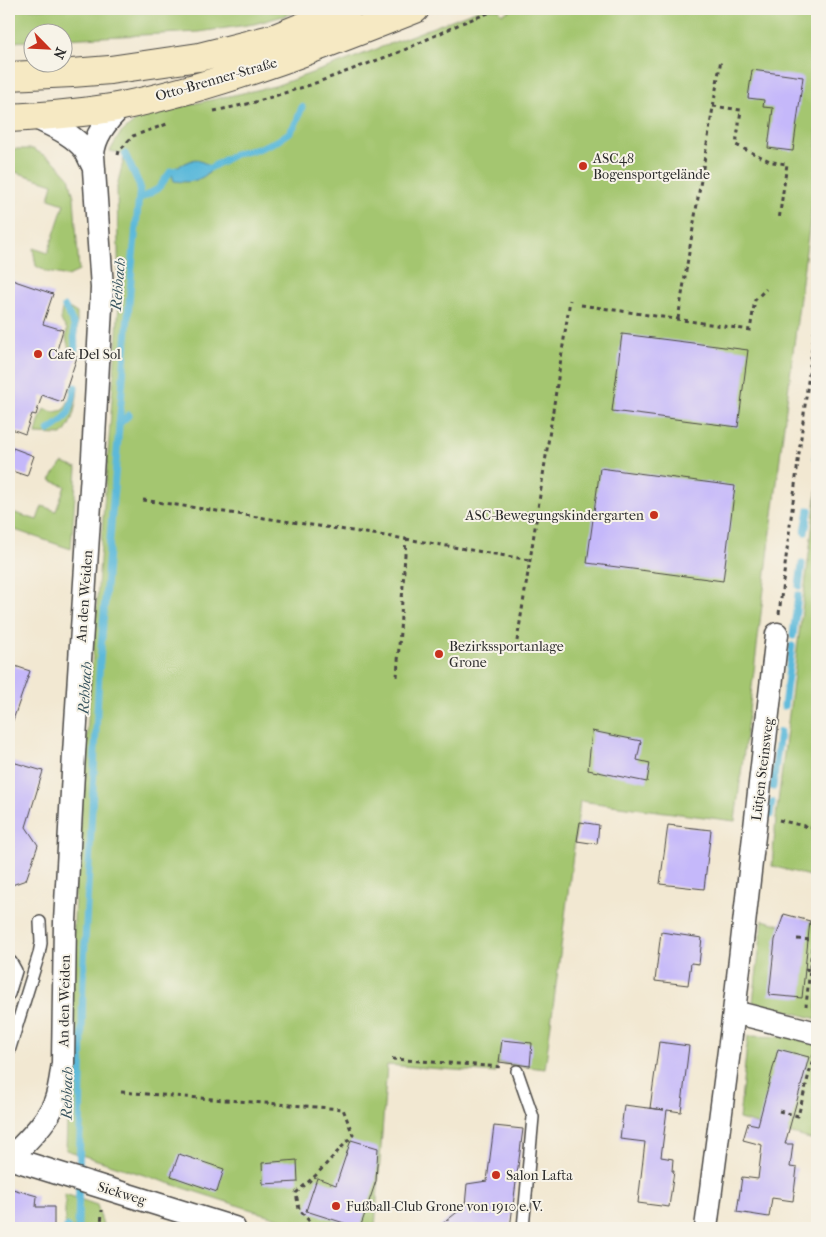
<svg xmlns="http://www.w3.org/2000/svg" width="826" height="1237" viewBox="0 0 826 1237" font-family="'IM FELL French Canon',serif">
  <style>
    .green { fill: #a4c670; stroke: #68784e }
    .water { fill: #5cb9da; stroke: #447282 }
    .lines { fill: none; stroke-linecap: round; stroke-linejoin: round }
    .stream { stroke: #5cb9da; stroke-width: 7 }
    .building { fill: #c5b8fa }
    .lane-casing { stroke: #494744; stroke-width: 14 }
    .street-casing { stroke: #494744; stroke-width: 25 }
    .secondary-casing { stroke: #494744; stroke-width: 30 }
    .path { stroke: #494744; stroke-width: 3; stroke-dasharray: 4 4; stroke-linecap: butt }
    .lane { stroke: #fff; stroke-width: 11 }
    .street { stroke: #fff; stroke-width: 22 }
    .secondary { stroke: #f6e9c3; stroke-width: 28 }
    .poi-dot { fill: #c8321e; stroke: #f7f3e8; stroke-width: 2 }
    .labels { text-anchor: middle; stroke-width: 4; stroke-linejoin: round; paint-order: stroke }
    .street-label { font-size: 14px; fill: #2b2b2b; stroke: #f7f3e8 }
    .poi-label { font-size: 14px; fill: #2b2b2b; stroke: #f7f3e8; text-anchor: start }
    .water-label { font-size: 15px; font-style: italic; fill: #3a5660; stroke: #f7f3e8 }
  </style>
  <rect width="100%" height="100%" fill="#f7f3e8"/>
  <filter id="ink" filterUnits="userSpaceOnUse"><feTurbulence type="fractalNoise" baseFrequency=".02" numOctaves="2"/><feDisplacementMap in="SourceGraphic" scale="10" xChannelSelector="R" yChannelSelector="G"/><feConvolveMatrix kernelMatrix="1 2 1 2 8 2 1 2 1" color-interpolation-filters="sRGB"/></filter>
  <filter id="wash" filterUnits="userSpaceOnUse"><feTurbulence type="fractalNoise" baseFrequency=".0096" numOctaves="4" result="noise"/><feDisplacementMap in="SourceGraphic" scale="20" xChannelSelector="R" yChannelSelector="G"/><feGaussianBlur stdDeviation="1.12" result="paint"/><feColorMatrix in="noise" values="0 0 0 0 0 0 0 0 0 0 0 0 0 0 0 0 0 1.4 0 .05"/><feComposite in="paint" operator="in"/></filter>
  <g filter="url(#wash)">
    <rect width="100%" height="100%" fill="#f2e8d2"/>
    <path class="green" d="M 9,9 L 309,9 L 254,24 L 199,32 L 63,39 L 62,32 L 32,32 L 32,41 L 9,42 Z
      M 480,9 L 499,9 L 502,14 L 513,9 L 817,9 L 817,199 L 813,198 C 785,406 762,614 735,821 L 580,801 L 545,1069 L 498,1063 L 495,1073 L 387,1065 L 375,1228 L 308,1228 L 66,1150 L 75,892 L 119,305 L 117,186 L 125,154 L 110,151 L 120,134 L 142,115 L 275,86 L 343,62 Z
      M 9,149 L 33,149 L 54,161 L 69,177 L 74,197 L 79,271 L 68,276 L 47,272 L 36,266 L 33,248 L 48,253 L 64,204 L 49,199 L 53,184 L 9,170 Z
      M 63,306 L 67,307 L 77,313 L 77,350 L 69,349 L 66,338 L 67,329 C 59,320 60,317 63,306 Z
      M 71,387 L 78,388 C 76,404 74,423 62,435 L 36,434 L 39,421 L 44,409 L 54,412 L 64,410 L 70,398 Z
      M 62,463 L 77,468 L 71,549 L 9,528 L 9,511 L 37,520 L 42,506 L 56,511 L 65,486 L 50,480 Z
      M 817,490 L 817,878 L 772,866 L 776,818 Z
      M 802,919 L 817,923 L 817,1019 L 753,1002 L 763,920 L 799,930 Z
      M 748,1036 L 791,1037 L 817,1045 L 817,1141 L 739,1119 Z
      M 65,1194 L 97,1205 L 104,1228 L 65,1228 Z"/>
    <path class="water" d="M 195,159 L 207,164 L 210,168 L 209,173 C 196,182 189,183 174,181 L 171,171 L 178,166 Z"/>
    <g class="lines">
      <path class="stream" d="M 202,169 L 210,168 L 235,154 L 258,149 L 279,140 L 290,132 L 296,123 L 302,107
        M 139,199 L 158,189 L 171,171 L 179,170
        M 65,307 L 74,325 L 75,350
        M 119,424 L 129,415
        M 49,430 C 70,418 71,410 75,387
        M 816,457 L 817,444
        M 805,532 L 809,510
        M 799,586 L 802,564
        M 793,636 L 798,595
        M 784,706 L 792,646
        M 773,787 L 780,732
        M 770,815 L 772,802
        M 67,1227 L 68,1228
        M 78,1228 L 83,982 L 99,674 L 132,267 L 140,186 L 125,154"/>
    </g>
    <g id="blocks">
      <path class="building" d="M 752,70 L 803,77 L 793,151 L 768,148 L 773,108 L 763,107 L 764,100 L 748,98 Z
        M 9,279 L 53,294 L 43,324 L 63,330 L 57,350 L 77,357 L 62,402 L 42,395 L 36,415 L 32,414 L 25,434 L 9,428 Z
        M 622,334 L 748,350 L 738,427 L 612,411 Z
        M 13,448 L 34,456 L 27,476 L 9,470 L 9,461 Z
        M 600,468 L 735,486 L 723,581 L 587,563 Z
        M 9,664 L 30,671 L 12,723 L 9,723 Z
        M 592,731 L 641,741 L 637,760 L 650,763 L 647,782 L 588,770 Z
        M 9,761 L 43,771 L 26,827 L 38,845 L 26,880 L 9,886 Z
        M 580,822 L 599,825 L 597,844 L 577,841 Z
        M 668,825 L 711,830 L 704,889 L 660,884 Z
        M 784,914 L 810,921 L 802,998 L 769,995 L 775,940 Z
        M 661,932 L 702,938 L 699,964 L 691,963 L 688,985 L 655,981 Z
        M 502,1040 L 532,1043 L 530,1066 L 499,1062 Z
        M 659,1042 L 689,1046 L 681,1112 L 667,1110 L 661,1157 L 673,1159 L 672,1171 L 674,1171 L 669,1207 L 638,1203 L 645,1142 L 620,1139 L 624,1105 L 664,1110 L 650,1108 Z
        M 778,1049 L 809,1057 L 785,1144 L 793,1144 L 790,1167 L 797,1168 L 793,1201 L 772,1198 L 769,1217 L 737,1212 L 742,1177 L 758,1179 L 762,1145 L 743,1140 L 748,1123 L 758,1125 Z
        M 494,1126 L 523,1129 L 510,1228 L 498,1228 L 472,1225 L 468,1228 L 437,1228 L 465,1206 L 467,1184 L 487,1181 Z
        M 351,1140 L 378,1148 L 376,1181 L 360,1228 L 306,1211 L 317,1178 L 336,1185 Z
        M 179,1154 L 224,1169 L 217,1192 L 171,1176 Z
        M 297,1160 L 298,1182 L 263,1184 L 262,1163 Z
        M 9,1188 L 37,1196 L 36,1207 L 54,1207 L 54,1228 L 9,1228 Z"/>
    </g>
  </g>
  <g filter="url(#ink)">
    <use href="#blocks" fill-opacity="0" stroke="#494744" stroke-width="1"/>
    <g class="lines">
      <defs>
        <path id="lane" d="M 9,962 L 11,962 L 16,971 L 9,994
          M 9,1051 L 39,954 L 41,943 L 40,922
          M 517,1071 L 533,1117 L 523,1228"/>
        <path id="street" d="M 32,116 C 50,125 72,133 85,150 C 88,155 91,162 94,168
          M 734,1012 L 817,1033
          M 9,1158 L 234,1228
          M 10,1159 C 26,1141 46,1124 55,1102 C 60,1089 61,1076 63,1063 L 65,922 L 74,754 L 93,457 L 102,288 L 93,155 C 94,135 108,119 122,106
          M 706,1228 L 734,1012 L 777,634"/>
        <path id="secondary" d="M 9,76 L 72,73 L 110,70 L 199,57 L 275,38 L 347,9
          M 9,118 C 46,116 85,113 122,106 C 223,85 319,47 415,9"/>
      </defs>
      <use href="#lane" class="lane-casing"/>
      <use href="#street" class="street-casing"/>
      <use href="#secondary" class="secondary-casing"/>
      <path class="path" d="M 713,106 L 741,110 L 736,145 L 772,162 L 787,164 L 779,220
        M 214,111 L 252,103 L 310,85 L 402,51 L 462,23 L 499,9
        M 118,155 L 119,151 L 133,136 L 170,123
        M 581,305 L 750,330 L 755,300 L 766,289
        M 678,319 L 721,59
        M 810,369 L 817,372
        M 143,500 L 406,539 L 397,677
        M 406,539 L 530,560
        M 779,614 L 817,309
        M 517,641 L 530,560 L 570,300
        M 779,820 L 817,829
        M 797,939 L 813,940 L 806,1006
        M 805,969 L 810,970
        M 392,1059 L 502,1067
        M 121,1092 L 343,1109 L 353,1135 L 316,1175 L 296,1193 L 299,1209 L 310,1222
        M 779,1111 L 798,1116 L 814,1055
        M 101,1228 L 102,1210"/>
      <use href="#lane" class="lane"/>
      <use href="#street" class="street"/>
      <use href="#secondary" class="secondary"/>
    </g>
  </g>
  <g class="poi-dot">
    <circle cx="583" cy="166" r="5"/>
    <circle cx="38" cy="354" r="5"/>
    <circle cx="654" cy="515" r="5"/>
    <circle cx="439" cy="654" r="5"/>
    <circle cx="496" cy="1175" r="5"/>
    <circle cx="336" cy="1206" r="5"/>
  </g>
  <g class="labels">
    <g class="street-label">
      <text transform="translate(216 79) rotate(-16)" y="5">Otto-Brenner-Straße</text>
      <text transform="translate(84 596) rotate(-86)" y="5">An den Weiden</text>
      <text transform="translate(762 769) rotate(-83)" y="5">Lütjen Steinsweg</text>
      <text transform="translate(64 1001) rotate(-89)" y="5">An den Weiden</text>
      <text transform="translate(122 1193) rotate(17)" y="5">Siekweg</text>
    </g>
    <g class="poi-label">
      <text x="593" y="163">ASC48<tspan x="593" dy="16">Bogensportgelände</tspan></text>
      <text x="48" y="359">Cafe Del Sol</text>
      <text x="644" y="520" text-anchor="end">ASC-Bewegungskindergarten</text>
      <text x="449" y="651">Bezirkssportanlage<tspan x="449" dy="16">Grone</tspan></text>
      <text x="506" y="1180">Salon Lafta</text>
      <text x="346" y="1211">Fußball-Club Grone von 1910 e. V.</text>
    </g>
    <g class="water-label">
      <text transform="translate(118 284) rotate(-85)" y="5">Rehbach</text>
      <text transform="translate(85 688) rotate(-86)" y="5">Rehbach</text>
      <text transform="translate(67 1093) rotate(-89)" y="5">Rehbach</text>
    </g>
  </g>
  <rect width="826" height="1237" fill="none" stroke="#f7f3e8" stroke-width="30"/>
  <g transform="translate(48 48) rotate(114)"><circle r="24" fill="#f7f3e8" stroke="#a5a39c"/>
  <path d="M0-4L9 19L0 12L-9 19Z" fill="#c8321e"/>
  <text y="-8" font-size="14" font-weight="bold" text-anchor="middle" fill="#2b2b2b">N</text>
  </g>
</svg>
